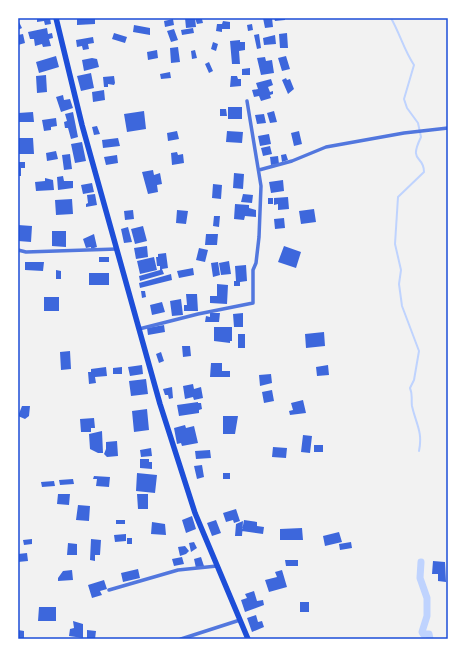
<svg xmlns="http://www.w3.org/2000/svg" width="466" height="657" viewBox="0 0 466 657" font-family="'Exo 2',sans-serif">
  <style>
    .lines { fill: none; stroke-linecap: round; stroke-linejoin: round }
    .stream { stroke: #bfd3fe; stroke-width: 2 }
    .canal { stroke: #bfd3fe; stroke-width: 7 }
    .building { fill: #3d67dc }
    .minor { stroke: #5277de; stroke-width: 3.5 }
    .primary { stroke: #1d4ed8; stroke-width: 5.5 }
    .neatline { fill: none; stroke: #1d4ed8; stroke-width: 1.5 }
  </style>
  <rect width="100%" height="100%" fill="#f2f2f2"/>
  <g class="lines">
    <path class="stream" d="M 391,18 C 400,34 404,50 414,65 L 404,99 L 407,108 L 418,123 L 421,137 C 408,164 424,154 424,172 L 398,197 L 395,244 L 401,270 L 399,284 L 402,306 L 419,351 L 414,380 L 410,388 C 413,395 411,399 412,406 C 416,424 423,432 419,451"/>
    <path class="canal" d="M 421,562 L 420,578 L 427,598 L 427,616 L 422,632 L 423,634 L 429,634 L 430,639"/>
  </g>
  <path class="building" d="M 37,18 L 50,18 L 51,24 L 45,25 L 44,21 L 37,22 Z
    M 77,18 L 95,18 L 95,24 L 77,25 Z
    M 185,18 L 195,18 L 196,27 L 186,28 Z
    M 195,18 L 205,18 L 205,19 L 202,19 L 203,23 L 197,24 Z
    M 263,18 L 272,18 L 273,27 L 265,28 Z
    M 274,18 L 285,18 L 285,20 L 275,21 Z
    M 173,19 L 174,25 L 165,27 L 164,21 Z
    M 18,20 L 22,28 L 18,30 Z
    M 223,21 L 230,22 L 230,29 L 222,29 L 222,32 L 216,31 L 217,24 L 222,24 Z
    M 252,24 L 253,30 L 248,31 L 247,25 Z
    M 134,25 L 150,28 L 150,35 L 133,32 Z
    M 47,28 L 48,34 L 52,33 L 53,38 L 49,39 L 51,46 L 43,47 L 42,44 L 35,46 L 34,39 L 30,39 L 28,32 Z
    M 193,28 L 194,33 L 182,35 L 181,30 Z
    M 174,29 L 178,40 L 171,42 L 167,31 Z
    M 114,33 L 127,37 L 125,43 L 112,39 Z
    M 287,33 L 288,48 L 280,48 L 279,34 Z
    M 23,34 L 25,43 L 18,45 L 18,35 Z
    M 259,34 L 261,48 L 257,49 L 254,35 Z
    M 275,35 L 276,44 L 264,45 L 263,38 Z
    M 93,37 L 94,43 L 88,44 L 89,49 L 83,50 L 82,46 L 77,47 L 76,40 Z
    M 240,40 L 240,42 L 245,42 L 245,50 L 239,51 L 240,64 L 232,64 L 230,41 Z
    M 213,42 L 218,44 L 216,51 L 211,49 Z
    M 178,47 L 180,62 L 171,63 L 170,48 Z
    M 157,50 L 158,58 L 148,60 L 147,52 Z
    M 195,50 L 197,58 L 192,59 L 191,51 Z
    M 56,56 L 59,67 L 39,73 L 36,62 Z
    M 286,56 L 290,69 L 282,71 L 278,58 Z
    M 265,57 L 266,61 L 272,60 L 274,73 L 261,75 L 257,58 Z
    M 92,58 L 97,59 L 99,67 L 84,71 L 82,60 Z
    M 209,62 L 213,71 L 209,73 L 205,64 Z
    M 250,68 L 250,75 L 242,75 L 242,69 Z
    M 170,72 L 171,78 L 161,79 L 160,74 Z
    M 91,73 L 94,88 L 81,91 L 77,76 Z
    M 46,75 L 47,92 L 37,93 L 36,76 Z
    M 114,76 L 115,83 L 114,85 L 108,84 L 108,87 L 104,87 L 103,77 Z
    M 231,76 L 237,76 L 238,79 L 241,79 L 241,86 L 230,87 Z
    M 286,78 L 287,80 L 290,79 L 294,89 L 288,94 L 282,80 Z
    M 271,79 L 273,85 L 268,87 L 270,92 L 273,91 L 273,94 L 270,95 L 271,98 L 261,101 L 259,96 L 254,97 L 252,90 L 258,89 L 256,83 Z
    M 104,90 L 105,100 L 93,102 L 92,92 Z
    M 63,95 L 64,100 L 70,99 L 73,108 L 61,112 L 56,97 Z
    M 228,107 L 242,107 L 242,119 L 228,119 Z
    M 220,109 L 226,109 L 227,116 L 220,116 Z
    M 144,111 L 146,129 L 127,132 L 124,114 Z
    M 274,111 L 277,122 L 270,123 L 267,113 Z
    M 33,112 L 34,122 L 18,122 L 18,113 Z
    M 73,112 L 78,137 L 71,139 L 68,128 L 65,128 L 64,122 L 67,121 L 65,114 Z
    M 264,114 L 266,123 L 257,124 L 255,115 Z
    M 56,118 L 57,126 L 51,127 L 51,130 L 44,131 L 42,120 Z
    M 97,126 L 100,134 L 94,135 L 92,127 Z
    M 177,131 L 179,139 L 168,141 L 167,133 Z
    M 227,131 L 243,132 L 242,143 L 226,142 Z
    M 299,131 L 302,144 L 294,146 L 291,133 Z
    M 269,134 L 271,144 L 260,146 L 258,136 Z
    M 18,138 L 33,138 L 34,154 L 19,154 Z
    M 118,138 L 120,146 L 103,148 L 102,140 Z
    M 82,142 L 86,161 L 75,163 L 71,144 Z
    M 270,146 L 272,154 L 263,156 L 261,148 Z
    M 56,151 L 58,159 L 47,161 L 46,153 Z
    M 177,152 L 178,155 L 183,154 L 184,163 L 172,165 L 171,153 Z
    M 70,154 L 72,169 L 64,170 L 62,155 Z
    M 286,154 L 288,160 L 282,162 L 281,155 Z
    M 117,155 L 118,163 L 106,165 L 104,157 Z
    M 278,156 L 279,164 L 271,165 L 270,157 Z
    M 18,162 L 25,162 L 25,168 L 21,168 L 21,176 L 18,176 Z
    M 153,170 L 154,175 L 160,173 L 162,184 L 157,185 L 158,192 L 148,194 L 142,172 Z
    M 234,173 L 244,174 L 243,189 L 233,188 Z
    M 63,176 L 64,181 L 73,181 L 73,188 L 58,190 L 57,177 Z
    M 45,178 L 53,180 L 54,190 L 36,191 L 35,182 L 45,181 Z
    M 283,180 L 284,191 L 271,193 L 269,182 Z
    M 92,183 L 94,192 L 83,194 L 81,185 Z
    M 213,184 L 222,185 L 221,199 L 212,198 Z
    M 95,194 L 97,205 L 86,207 L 86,204 L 88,203 L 87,195 Z
    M 243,194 L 253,195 L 252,203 L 241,202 Z
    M 288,197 L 289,209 L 278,210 L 278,204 L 274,205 L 274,198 Z
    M 268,198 L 273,198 L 273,204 L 268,204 Z
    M 72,199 L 73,214 L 56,215 L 55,200 Z
    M 235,204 L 249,205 L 249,208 L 256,210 L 256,217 L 245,216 L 244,220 L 234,219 Z
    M 314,209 L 316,222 L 301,224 L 299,211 Z
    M 133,210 L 134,219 L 125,220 L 124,211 Z
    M 177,210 L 188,211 L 186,224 L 176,223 Z
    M 214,216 L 220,216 L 219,227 L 213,226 Z
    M 284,218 L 285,228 L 275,229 L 274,219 Z
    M 18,225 L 32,226 L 31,242 L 18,241 Z
    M 143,226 L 147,241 L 135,244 L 131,229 Z
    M 128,227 L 132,242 L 124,243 L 121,229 Z
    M 52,231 L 66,231 L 66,247 L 52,246 Z
    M 94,234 L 97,247 L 91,249 L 91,247 L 86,248 L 83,239 Z
    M 206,234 L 218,234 L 217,245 L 205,245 Z
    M 147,246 L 148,257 L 136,259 L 134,248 Z
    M 284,246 L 301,252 L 296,268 L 278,262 Z
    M 199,248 L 208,250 L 205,262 L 196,260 Z
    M 166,253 L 168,268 L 162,269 L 164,274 L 140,281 L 139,276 L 160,270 L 160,266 L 157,266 L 156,257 L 158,257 L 158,254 Z
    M 99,257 L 109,257 L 109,262 L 99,262 Z
    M 154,257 L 157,270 L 140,274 L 137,261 Z
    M 229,261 L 231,274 L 221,275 L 219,263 Z
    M 25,262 L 44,262 L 43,271 L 25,270 Z
    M 218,262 L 220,275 L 213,277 L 211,263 Z
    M 246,265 L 247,281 L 240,282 L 240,286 L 234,286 L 234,281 L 236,281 L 235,266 Z
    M 193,268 L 194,275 L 179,278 L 177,271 Z
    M 56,270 L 61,271 L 61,279 L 56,279 Z
    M 89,273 L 109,273 L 109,285 L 89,285 Z
    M 171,274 L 172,280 L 140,288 L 139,283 Z
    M 217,284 L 228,285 L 227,304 L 210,303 L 210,296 L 217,296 Z
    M 141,291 L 145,291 L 146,297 L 142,298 Z
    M 186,294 L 197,294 L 198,311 L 184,311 L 184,305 L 187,305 Z
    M 44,297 L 59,297 L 59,311 L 44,311 Z
    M 181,299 L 183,315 L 172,316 L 170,301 Z
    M 162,302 L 165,312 L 152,315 L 150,305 Z
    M 210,313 L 220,313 L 219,322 L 205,322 L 206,316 L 210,317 Z
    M 243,313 L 243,327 L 234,327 L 233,314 Z
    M 164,325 L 165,332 L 148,335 L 147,328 Z
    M 214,327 L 232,327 L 232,341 L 230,341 L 230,343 L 214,341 Z
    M 324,332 L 325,346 L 306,348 L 305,334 Z
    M 238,334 L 245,334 L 245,348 L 238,348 Z
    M 182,346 L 190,346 L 191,356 L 183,357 Z
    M 70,351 L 71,369 L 61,370 L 60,352 Z
    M 161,352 L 164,361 L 159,363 L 156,354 Z
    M 211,363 L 222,363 L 222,371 L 230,371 L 230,377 L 210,377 Z
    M 142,365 L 143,374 L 130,376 L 128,367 Z
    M 328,365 L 329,375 L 317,376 L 316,367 Z
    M 106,367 L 107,376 L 95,377 L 96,383 L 89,384 L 88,372 L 91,372 L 91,369 Z
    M 122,367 L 122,374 L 113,374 L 113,368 Z
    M 271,374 L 272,383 L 260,386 L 259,375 Z
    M 146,379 L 148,394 L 131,396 L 129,381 Z
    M 193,384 L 194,389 L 201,387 L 203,398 L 194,400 L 193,397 L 185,399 L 183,386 Z
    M 172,387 L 173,398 L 169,399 L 168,395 L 165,395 L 163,389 Z
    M 272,390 L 274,401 L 264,403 L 262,392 Z
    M 303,400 L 306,413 L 290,415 L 289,411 L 293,410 L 291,403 Z
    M 198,402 L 198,403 L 201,403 L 202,409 L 199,410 L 199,413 L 179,416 L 177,405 Z
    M 22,406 L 30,406 L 29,416 L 25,419 L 18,416 Z
    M 147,409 L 149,430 L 134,432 L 132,411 Z
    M 223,416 L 238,416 L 235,434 L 223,434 Z
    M 94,418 L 95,428 L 91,428 L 91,432 L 81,432 L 80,419 Z
    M 185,425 L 186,428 L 194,426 L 198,443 L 182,446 L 181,443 L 177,444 L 174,428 Z
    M 102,431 L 103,453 L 98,453 L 90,449 L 89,434 Z
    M 303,435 L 312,436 L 310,453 L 301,452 Z
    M 117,441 L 118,456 L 107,457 L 104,454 L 106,449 L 106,442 Z
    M 314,445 L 323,445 L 323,452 L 314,452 Z
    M 273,447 L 287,448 L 286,458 L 272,457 Z
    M 151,448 L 152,456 L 141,457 L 140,450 Z
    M 210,450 L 211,458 L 196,459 L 195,451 Z
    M 140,459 L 149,459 L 149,462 L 152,462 L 152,469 L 140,468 Z
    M 202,465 L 204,477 L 197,479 L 194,466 Z
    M 137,473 L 157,475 L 155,493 L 136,491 Z
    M 223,473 L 230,473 L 230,479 L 223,479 Z
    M 94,476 L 110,477 L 109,487 L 96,486 L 97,479 L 93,479 Z
    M 73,479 L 74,484 L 60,485 L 59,480 Z
    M 54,481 L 55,486 L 42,487 L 41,482 Z
    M 58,494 L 70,494 L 69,505 L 57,504 Z
    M 137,494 L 148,494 L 148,509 L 138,509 Z
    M 78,505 L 90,506 L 89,521 L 76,520 Z
    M 236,509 L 240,521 L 234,523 L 233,520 L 226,522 L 223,513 Z
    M 192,516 L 196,529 L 186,533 L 182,520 Z
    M 116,520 L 125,520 L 125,524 L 116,524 Z
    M 216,520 L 221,533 L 212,536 L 207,523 Z
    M 244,520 L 257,522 L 257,526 L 264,527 L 263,534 L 242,531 Z
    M 243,521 L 242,536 L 235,536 L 236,524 Z
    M 152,522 L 165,524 L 166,535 L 151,534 Z
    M 302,528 L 303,540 L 280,540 L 280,529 Z
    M 339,532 L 342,542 L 325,546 L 323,536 Z
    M 126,534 L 126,541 L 115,542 L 114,535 Z
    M 127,538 L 132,538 L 132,544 L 127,544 Z
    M 32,539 L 32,544 L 24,545 L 23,540 Z
    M 91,539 L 101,540 L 100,555 L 95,555 L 95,561 L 90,560 Z
    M 194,542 L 197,548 L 191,552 L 189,543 Z
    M 351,542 L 352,548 L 340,550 L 339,544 Z
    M 68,543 L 77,544 L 77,555 L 67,555 Z
    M 185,546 L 189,551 L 186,554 L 180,556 L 178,547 Z
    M 27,553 L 28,561 L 18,562 L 18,554 Z
    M 182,557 L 184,564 L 174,566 L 172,559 Z
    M 201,557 L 204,566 L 196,568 L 194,559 Z
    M 285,560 L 298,560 L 298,566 L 286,566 Z
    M 433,561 L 445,562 L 446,582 L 438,581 L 438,574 L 432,574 Z
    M 138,569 L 140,578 L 123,582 L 121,573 Z
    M 72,570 L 73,580 L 58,581 L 58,578 L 63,571 Z
    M 282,570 L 287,587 L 269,592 L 265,580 L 277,577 L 275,572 Z
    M 104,580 L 107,589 L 100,591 L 102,595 L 92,598 L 88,585 Z
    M 254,591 L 257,601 L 263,600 L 264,605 L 245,612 L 241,600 L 247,598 L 245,594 Z
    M 300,602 L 309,602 L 309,612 L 300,612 Z
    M 39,607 L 56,607 L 56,621 L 38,621 Z
    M 256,615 L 258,622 L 262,621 L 264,627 L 252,632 L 247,618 Z
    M 73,621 L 83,624 L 83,638 L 69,636 L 70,629 L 74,628 Z
    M 18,630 L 24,631 L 24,639 L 18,639 Z
    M 87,630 L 96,631 L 95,639 L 87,639 Z"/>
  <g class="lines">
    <path class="minor" d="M 259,170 L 292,161 L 326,147 L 404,133 L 448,128
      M 18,250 L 26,252 L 117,249
      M 139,329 L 198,314 L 253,303 L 253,270 L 256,263 L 259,237 L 261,186 L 247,101
      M 109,590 L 178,570 L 217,566
      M 181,639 L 240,620"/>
    <path class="primary" d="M 56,18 L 82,125 L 160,404 L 195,513 L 248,639"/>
  </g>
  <rect width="466" height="657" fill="none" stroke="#ffffff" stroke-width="38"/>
  <rect x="19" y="19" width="428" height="619" class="neatline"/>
</svg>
